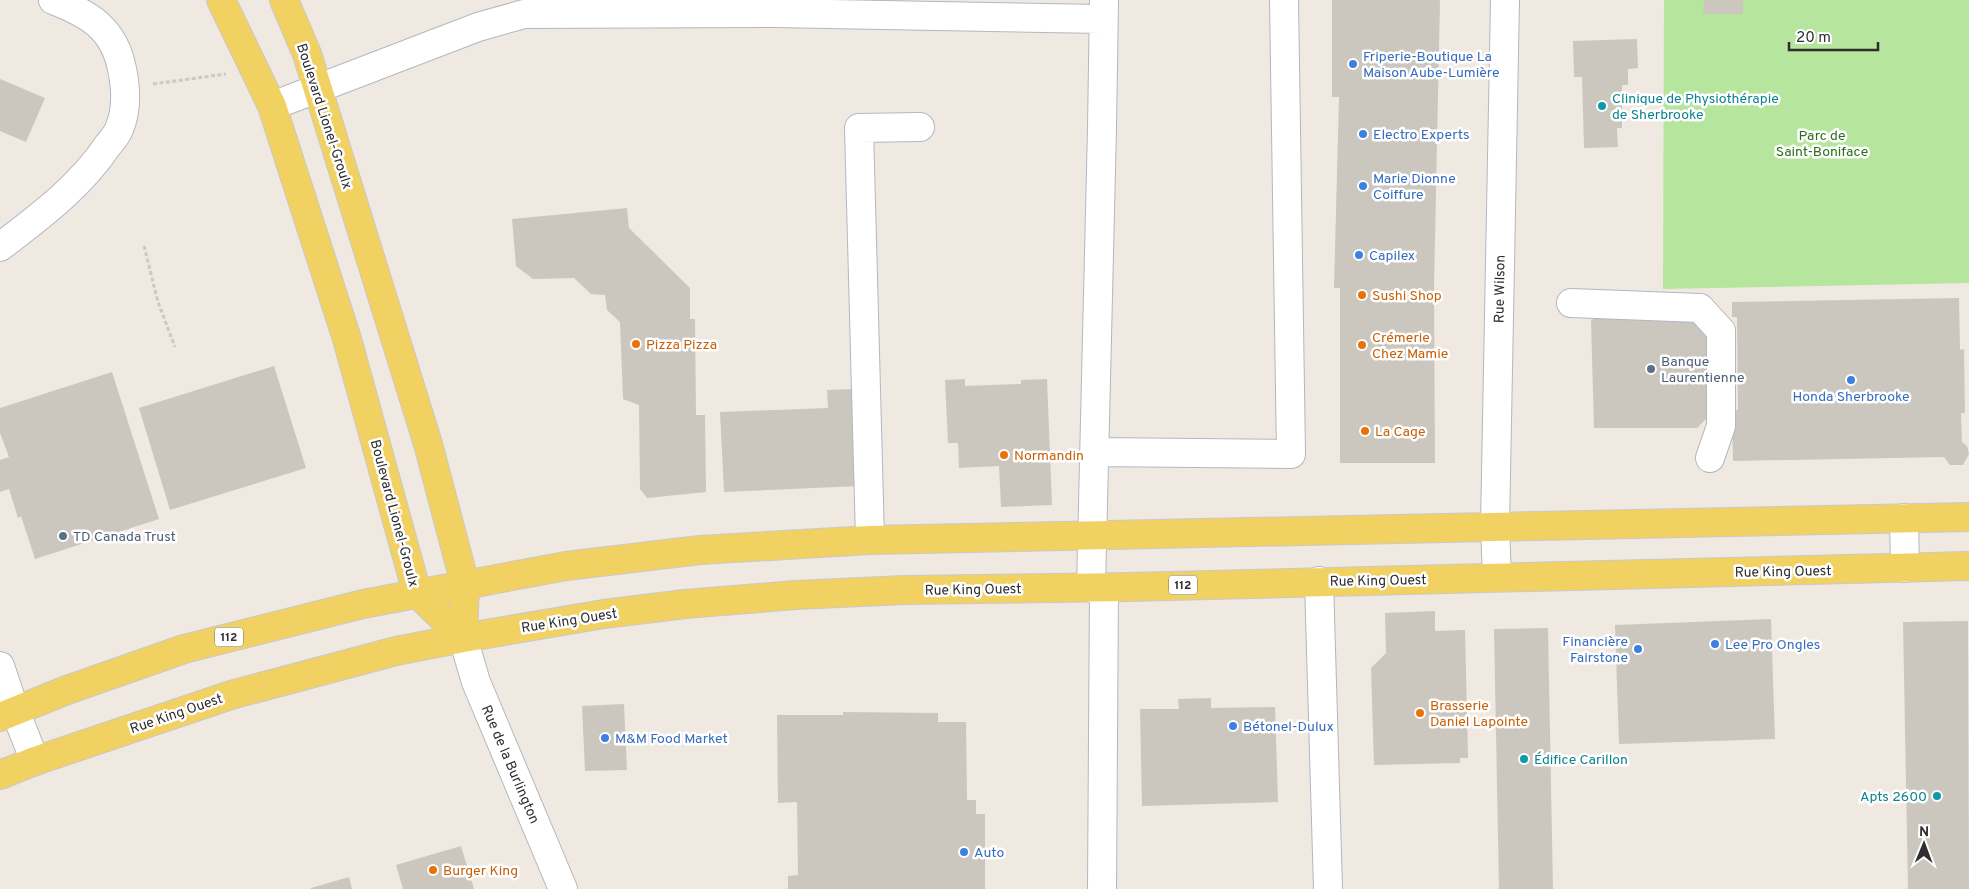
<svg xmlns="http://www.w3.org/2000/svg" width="1969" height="889" viewBox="0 0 1969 889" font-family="Overpass,sans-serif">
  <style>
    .green { fill: #b6e59e }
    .building { fill: #cbc7bf }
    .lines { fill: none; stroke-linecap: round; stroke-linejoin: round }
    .minor-casing { stroke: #b4b7c1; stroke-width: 30 }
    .major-casing { stroke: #c9c9c9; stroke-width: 30 }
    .path { stroke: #c9c9c9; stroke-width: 3; stroke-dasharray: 4 2.5; stroke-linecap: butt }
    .minor { stroke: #fff; stroke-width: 28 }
    .major { stroke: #f2d163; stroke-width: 28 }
    .shop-dot { fill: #3f7fe0; stroke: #fff; stroke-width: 2 }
    .culture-dot { fill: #0f9aa8; stroke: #fff; stroke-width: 2 }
    .food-dot { fill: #e8710a; stroke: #fff; stroke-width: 2 }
    .service-dot { fill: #5c6f8a; stroke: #fff; stroke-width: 2 }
    .labels { text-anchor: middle; stroke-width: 5; stroke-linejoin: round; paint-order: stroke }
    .shield { fill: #fff; stroke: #6d6d6d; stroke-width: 1 }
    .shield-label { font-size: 12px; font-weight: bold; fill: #2e2e2e }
    .shop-label { font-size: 14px; fill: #366cbe; stroke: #fff; text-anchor: start }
    .culture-label { font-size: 14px; fill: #0d838f; stroke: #fff; text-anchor: start }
    .street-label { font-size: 14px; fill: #2e2e2e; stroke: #fff }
    .park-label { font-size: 14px; fill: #2c6e1b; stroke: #fff }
    .food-label { font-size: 14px; fill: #c56008; stroke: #fff; text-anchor: start }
    .service-label { font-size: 14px; fill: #4e5e75; stroke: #fff; text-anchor: start }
  </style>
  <rect width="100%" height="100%" fill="#efe9e1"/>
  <path class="green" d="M 1664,0 L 1969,0 L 1969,283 L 1663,289 Z"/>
  <path class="building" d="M 1332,0 L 1440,0 L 1434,288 L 1435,463 L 1340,463 L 1340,288 L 1334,288 L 1339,97 L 1332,97 Z
    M 1704,0 L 1743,0 L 1743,14 L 1703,14 Z
    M 1637,39 L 1638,68 L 1628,69 L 1628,85 L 1622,85 L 1622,128 L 1617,128 L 1618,147 L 1584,148 L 1582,77 L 1574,77 L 1573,41 Z
    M 0,79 L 45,98 L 26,142 L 0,131 Z
    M 627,208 L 629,228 L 690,288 L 690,319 L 695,319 L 696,415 L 705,415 L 706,492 L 647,498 L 640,489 L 639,405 L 623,399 L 620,322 L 607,310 L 605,295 L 591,294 L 574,278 L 533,279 L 516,266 L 512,219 Z
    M 1959,298 L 1960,350 L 1964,349 L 1965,413 L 1961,413 L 1962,442 L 1967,446 L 1969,454 L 1963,465 L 1950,465 L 1944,457 L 1733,461 L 1732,410 L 1738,410 L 1737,317 L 1732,317 L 1732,302 Z
    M 1603,309 L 1695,311 L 1708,324 L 1711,414 L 1697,428 L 1594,428 L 1591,321 Z
    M 274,366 L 306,468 L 170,510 L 139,408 Z
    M 112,372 L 159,519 L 35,559 L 21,516 L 18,518 L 9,489 L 0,492 L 0,460 L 9,457 L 0,433 L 0,408 Z
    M 965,379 L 965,386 L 1021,384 L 1021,380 L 1047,379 L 1052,505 L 1001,507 L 999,466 L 959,468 L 958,443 L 948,443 L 945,380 Z
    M 855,389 L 859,486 L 724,492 L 720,412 L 828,408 L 827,390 Z
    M 1435,611 L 1435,631 L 1465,630 L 1468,758 L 1460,758 L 1460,763 L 1374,765 L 1371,668 L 1386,653 L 1385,613 Z
    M 1771,619 L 1775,739 L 1619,744 L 1615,625 Z
    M 1968,621 L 1969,889 L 1908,889 L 1903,622 Z
    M 1548,628 L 1553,889 L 1499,889 L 1494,629 Z
    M 1211,698 L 1211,708 L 1275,707 L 1278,802 L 1142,806 L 1140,709 L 1179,709 L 1178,699 Z
    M 624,704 L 627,770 L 585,771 L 582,706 Z
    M 843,712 L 938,713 L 938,722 L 966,722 L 967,800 L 976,800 L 976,814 L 985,814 L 985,889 L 788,889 L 788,876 L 798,875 L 797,802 L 778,803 L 777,715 L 843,715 Z
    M 461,846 L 474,889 L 403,889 L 396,865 Z
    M 349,877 L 352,889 L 311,889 L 311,888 Z"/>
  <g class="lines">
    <defs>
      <path id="minor" d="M 272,106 L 478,27 L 524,14 L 774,13 L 1103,19
        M 0,247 C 39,217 81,186 108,145 C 112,140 117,135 119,129 C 127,111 126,88 122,69 C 114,28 89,14 53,0
        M 1571,303 L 1700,308 L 1721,331 L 1721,426 L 1710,458
        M 1095,452 L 1291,454 L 1284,0
        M 1904,518 L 1905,568
        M 870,540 L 859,128 L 920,127
        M 1497,577 L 1495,527 L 1505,0
        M 1319,581 L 1328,889
        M 1091,588 L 1102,128 L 1104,2
        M 463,638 L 476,682 L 563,889
        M 0,666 L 15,711 L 35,761
        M 1102,889 L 1104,587"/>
      <path id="major" d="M 221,0 L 272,106 L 347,339 L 417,593 L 463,638
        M 284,0 L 307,54 L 428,444 L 465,584 L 463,638
        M 0,717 L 67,690 L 184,649 L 363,604 L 566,566 L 700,550 L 870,540 L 1969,517
        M 0,775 L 35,761 L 231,695 L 396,651 L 463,638 L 604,614 L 685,604 L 796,595 L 905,590 L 1129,587 L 1969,566"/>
    </defs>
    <use href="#minor" class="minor-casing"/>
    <use href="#major" class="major-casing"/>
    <path class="path" d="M 153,84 L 226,74
      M 144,246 L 158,302 L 175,347"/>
    <use href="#minor" class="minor"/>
    <use href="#major" class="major"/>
  </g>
  <g class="shop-dot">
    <circle cx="1353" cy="64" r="5"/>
    <circle cx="1363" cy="134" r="5"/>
    <circle cx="1363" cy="186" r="5"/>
    <circle cx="1359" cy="255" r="5"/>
    <circle cx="1851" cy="380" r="5"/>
    <circle cx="1715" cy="644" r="5"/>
    <circle cx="1638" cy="649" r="5"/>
    <circle cx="1233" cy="726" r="5"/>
    <circle cx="605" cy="738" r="5"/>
    <circle cx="964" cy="852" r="5"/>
  </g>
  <g class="culture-dot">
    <circle cx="1602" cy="106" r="5"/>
    <circle cx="1524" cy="759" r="5"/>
    <circle cx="1937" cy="796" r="5"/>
  </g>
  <g class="food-dot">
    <circle cx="1362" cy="295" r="5"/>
    <circle cx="636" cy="344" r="5"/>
    <circle cx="1362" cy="345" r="5"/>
    <circle cx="1365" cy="431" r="5"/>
    <circle cx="1004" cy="455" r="5"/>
    <circle cx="1420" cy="713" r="5"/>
    <circle cx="433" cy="870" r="5"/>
  </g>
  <g class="service-dot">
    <circle cx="1651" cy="369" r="5"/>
    <circle cx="63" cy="536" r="5"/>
  </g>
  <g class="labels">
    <g class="shield">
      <rect x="1169" y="575.5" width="28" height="19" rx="4"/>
      <rect x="215" y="627.5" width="28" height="19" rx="4"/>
    </g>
    <g class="shield-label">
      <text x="1183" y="589">112</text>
      <text x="229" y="641">112</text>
    </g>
    <g class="shop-label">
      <text x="1363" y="61">Friperie-Boutique La<tspan x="1363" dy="16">Maison Aube-Lumière</tspan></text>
      <text x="1373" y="139">Electro Experts</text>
      <text x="1373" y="183">Marie Dionne<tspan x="1373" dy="16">Coiffure</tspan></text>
      <text x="1369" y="260">Capilex</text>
      <text x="1851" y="401" text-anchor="middle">Honda Sherbrooke</text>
      <text x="1628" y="646" text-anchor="end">Financière<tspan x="1628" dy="16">Fairstone</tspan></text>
      <text x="1725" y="649">Lee Pro Ongles</text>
      <text x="1243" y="731">Bétonel-Dulux</text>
      <text x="615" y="743">M&amp;M Food Market</text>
      <text x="974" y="857">Auto</text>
    </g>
    <g class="culture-label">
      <text x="1612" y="103">Clinique de Physiothérapie<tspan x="1612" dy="16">de Sherbrooke</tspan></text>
      <text x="1534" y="764">Édifice Carillon</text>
      <text x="1927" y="801" text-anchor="end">Apts 2600</text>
    </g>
    <g class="street-label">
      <text transform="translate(325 116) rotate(72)" y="5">Boulevard Lionel-Groulx</text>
      <text transform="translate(1499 289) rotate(-89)" y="5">Rue Wilson</text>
      <text transform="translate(395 513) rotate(75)" y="5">Boulevard Lionel-Groulx</text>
      <text transform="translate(1783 571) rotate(-1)" y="5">Rue King Ouest</text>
      <text transform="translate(1378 580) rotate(-1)" y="5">Rue King Ouest</text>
      <text transform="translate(973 589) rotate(-1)" y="5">Rue King Ouest</text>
      <text transform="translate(569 620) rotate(-9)" y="5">Rue King Ouest</text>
      <text transform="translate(176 713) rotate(-19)" y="5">Rue King Ouest</text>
      <text transform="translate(511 764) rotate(67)" y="5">Rue de la Burlington</text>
    </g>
    <g class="park-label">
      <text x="1822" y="140">Parc de<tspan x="1822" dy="16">Saint-Boniface</tspan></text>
    </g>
    <g class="food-label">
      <text x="1372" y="300">Sushi Shop</text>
      <text x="1372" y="342">Crémerie<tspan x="1372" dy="16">Chez Mamie</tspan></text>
      <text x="646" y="349">Pizza Pizza</text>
      <text x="1375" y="436">La Cage</text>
      <text x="1014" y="460">Normandin</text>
      <text x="1430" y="710">Brasserie<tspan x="1430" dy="16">Daniel Lapointe</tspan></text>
      <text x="443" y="875">Burger King</text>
    </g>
    <g class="service-label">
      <text x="1661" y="366">Banque<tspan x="1661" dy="16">Laurentienne</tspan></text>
      <text x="73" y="541">TD Canada Trust</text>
    </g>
  </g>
  <g transform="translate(1924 844) rotate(1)" stroke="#ffffff" stroke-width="4" paint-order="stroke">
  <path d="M0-4L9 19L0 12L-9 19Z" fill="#2e2e2e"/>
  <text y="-8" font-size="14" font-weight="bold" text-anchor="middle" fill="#2e2e2e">N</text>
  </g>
  <path d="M1789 42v8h89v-8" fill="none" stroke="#2e2e2e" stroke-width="2.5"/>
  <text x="1796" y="42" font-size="15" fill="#2e2e2e" stroke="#ffffff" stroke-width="4" paint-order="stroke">20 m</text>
</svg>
